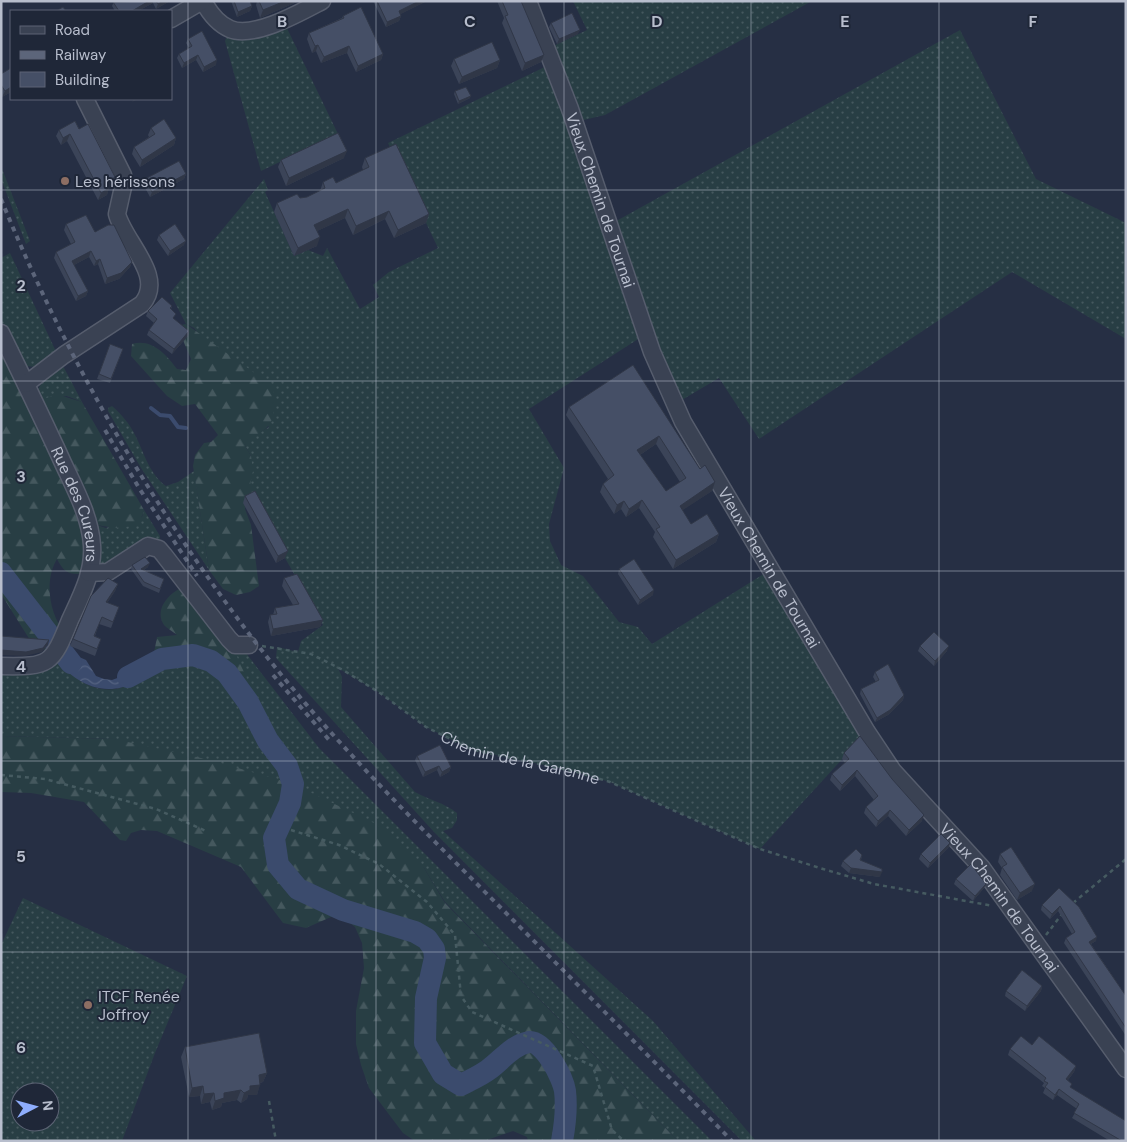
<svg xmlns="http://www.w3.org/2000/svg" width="1127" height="1142" viewBox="0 0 1127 1142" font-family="'DM Sans',sans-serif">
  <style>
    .grass { fill: url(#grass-dots); fill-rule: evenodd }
    .forest { fill: url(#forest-firs) }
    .water { fill: url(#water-waves) }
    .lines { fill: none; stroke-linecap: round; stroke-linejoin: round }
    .stream { stroke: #3b4b6d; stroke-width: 4 }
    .river { stroke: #3b4b6d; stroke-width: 22 }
    .minor-casing { stroke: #565d6d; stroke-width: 19 }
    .path { stroke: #465b61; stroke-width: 2.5; stroke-dasharray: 4 4; stroke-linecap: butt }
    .minor { stroke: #3a4253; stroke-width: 16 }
    .rail { stroke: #5c657a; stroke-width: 4; stroke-dasharray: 5 5; stroke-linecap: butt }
    .wall { fill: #3b4458; fill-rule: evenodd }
    .shaded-wall { fill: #303747 }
    .building { fill: #454f66; stroke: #303747; fill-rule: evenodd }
    .grid { fill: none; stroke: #b8becd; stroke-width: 1; stroke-opacity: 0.55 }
    .education-dot { fill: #8d6e63; stroke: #1f2738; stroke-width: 2 }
    .labels { text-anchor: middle; stroke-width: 4; stroke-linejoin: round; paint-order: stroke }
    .poi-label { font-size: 16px; fill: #b8becd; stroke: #1f2738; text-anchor: start }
    .street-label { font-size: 16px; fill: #b8becd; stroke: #1f2738 }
    .grid-label { font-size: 16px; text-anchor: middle; font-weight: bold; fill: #b8becd; stroke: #1f2738; stroke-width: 4; stroke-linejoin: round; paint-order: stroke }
  </style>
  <defs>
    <pattern id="grass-dots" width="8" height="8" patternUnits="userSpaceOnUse" patternTransform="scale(1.25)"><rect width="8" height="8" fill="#283e44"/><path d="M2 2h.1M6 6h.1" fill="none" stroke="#45585e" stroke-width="1.8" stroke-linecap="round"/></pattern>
    <pattern id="forest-firs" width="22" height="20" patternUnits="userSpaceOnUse" patternTransform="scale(1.25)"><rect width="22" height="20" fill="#283e44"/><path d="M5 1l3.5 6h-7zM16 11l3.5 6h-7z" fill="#45585e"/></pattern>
    <pattern id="water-waves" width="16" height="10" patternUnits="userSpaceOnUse" patternTransform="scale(1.25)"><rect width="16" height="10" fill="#3b4b6d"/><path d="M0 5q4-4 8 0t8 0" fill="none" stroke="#556381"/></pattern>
  </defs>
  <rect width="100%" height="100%" fill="#262f44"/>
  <path class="grass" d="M 573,1 L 812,1 L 605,115 L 575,122 L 609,225 L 960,30 L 1036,179 L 1126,223 L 1126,339 L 1012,272 L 759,439 L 719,378 L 675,404 L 646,334 L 529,409 L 564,468 L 549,524 L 550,541 L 561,565 L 583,576 L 619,622 L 638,627 L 652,644 L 770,570 L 867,732 L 760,849 L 610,782 L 577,772 L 473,750 L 426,727 L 380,693 L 338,668 L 342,677 L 341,707 L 415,792 C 429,800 445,803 457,813 L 457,820 L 452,828 L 443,831 L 653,1021 L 756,1141 L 742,1141 L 434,832 L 276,658 L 277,647 L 298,652 L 301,641 L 323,625 L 285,558 L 246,500 L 251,456 L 245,446 L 246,440 L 269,427 L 194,328 L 186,324 L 170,293 L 264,179 L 268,190 L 265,192 L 294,256 L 308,250 L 323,256 L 327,248 L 360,309 L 379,297 L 373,285 L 389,272 L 438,248 L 388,143 L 553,63 L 547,49 L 587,30 Z
    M 283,20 L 338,134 L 261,171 L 225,41 L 230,29 Z
    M 1,166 L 30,241 L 26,244 L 1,179 Z
    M 10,253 L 59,358 L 37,367 L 24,366 L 1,333 L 1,258 Z
    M 62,364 L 82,402 L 67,396 L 42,400 L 37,392 L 44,377 Z
    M 112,406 C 121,414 130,424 135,435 C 144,452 149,474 166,486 L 178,482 L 194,471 L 209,570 L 141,468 L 108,411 L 108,408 Z
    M 144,510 L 160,536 L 159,549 L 89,573 L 88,522 L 106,528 L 142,517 Z
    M 234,650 L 246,653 L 319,748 L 712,1141 L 678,1141 L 445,902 L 424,868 L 114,739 L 1,736 L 1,666 L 53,657 C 71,677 97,698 126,686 C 136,681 146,673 156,666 L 155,663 C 182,649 204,655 227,673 Z
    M 23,898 L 187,976 L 155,1053 L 122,1141 L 1,1141 L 1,945 ZM 20,1092 L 50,1092 L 50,1122 L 20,1122 Z"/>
  <path class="forest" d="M 186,324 L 270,384 C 275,391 275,397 274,406 C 274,428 264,430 247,440 L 245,446 L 251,456 L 253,471 L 245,509 L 251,525 L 259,586 L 250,592 L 236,595 L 223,589 L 209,570 L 193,466 L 195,455 L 204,443 L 211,442 L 218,435 L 195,404 L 182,406 L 167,396 L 131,356 L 132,344 C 151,338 166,354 177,369 L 186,370 L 191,359 L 179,331 L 181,325 Z
    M 1,333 L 42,400 L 56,394 L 82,402 L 144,510 C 139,535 106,528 88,522 L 89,573 C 71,575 65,575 57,559 C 44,580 49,614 65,633 L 53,657 L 45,651 L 40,643 L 30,640 L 1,594 Z
    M 179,589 L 191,591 L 234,650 L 248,681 L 250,706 C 230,678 217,652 178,657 C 169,658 163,659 155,663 L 153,658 L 157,637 L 177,635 C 173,632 167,628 164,625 C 154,610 168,595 179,589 Z
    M 1,736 L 114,739 L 210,760 L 293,784 L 376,824 L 424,868 L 445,903 L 678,1141 L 528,1141 L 527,1137 L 513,1131 L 484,1141 L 415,1141 L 403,1133 L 369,1088 L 361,1065 L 356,1044 L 356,1011 L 364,968 L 362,943 L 355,927 L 344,918 L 331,917 L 306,928 L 283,923 L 241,867 L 157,831 L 141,830 L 131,833 L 126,841 L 120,840 L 84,802 L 31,793 L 1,792 Z"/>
  <path class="water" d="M 60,643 L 70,653 L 86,660 L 96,676 L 104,679 L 112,680 L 131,673 L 153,658 L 156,666 C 146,673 135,684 123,687 C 94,695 71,678 53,657 Z"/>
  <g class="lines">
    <path class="stream" d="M 151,408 L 160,415 L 170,416 L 178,427 L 186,428"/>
    <path class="river" d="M 1,573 L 71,663
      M 128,677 L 162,659 L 193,655 L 211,661 L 227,673 L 248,702 L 268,741 L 287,766 L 293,784 L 290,803 L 274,838 L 278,865 L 298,889 L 343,910 L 415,932 L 427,939 L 434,949 L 435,958 L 426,998 L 425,1043 L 443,1074 L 461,1085 C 470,1080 480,1076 488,1070 C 501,1061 512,1045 529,1042 C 544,1040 563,1078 565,1091 C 567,1108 565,1125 562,1141"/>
    <defs>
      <g id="minor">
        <path d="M 203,1 C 209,12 218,24 230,29 C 254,39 301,12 322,1"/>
        <path id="s2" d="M 528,1 L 570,109 L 652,352 L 683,422 L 867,732 L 893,771 L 982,868 L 1126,1069"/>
        <path d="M 171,19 L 202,1"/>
        <path id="s3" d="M 1,333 C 22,376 43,419 63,463 C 75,489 90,516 92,545 C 94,572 81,596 70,620 C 52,665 50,667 1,666"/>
        <path d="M 26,384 L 64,355 L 142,304 C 166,276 124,242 117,214 L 123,187 L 123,175 L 85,99"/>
        <path d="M 89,573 L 108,572 L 148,546 L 159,549 L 164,555 L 229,639 L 235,645 L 249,645"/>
      </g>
    </defs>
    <use href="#minor" class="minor-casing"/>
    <g class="path">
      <path id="s1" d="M 262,646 L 311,654 L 343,670 L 380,693 L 426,727 L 473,750 L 577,772 L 610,782 L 760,849 L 823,869 L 874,884 L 993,906"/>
      <path d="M 1,775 L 45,779 L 156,809 L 206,831"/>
      <path d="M 291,830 L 339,845 L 379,864 L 427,902 L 455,935 L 461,996 L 472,1012 L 593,1066 L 612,1130 L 624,1141"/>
      <path d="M 1073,903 L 1126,859"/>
      <path d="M 1046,935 L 1062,914"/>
      <path d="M 269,1101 L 276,1141"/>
    </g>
    <use href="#minor" class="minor"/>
    <path class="rail" d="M 1,199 C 66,358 152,507 256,643 C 324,731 403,810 481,888 C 565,972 649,1056 732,1141
      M 105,430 L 139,488 L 197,576
      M 273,675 L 330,741"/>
  </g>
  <path class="wall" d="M 170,1 L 156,9 L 153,3 L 138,11 L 115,11 L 112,6 L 114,1 Z
    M 231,1 L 250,1 L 252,6 L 250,11 L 237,17 Z
    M 257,1 L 299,1 L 260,18 L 256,5 Z
    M 373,1 L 427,1 L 400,14 L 401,16 L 399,21 L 386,27 Z
    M 497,1 L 521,1 L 541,62 L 522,71 L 502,23 L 504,18 Z
    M 343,16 L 383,54 L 381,60 L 356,72 L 347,53 L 321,63 L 316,51 L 312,53 L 307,39 L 309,33 L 342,18 Z
    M 551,23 L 578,34 L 557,44 L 549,27 Z
    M 188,39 L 216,65 L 203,72 L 196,60 L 182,68 L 177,58 L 179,54 L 189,48 L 186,43 Z
    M 454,59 L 500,60 L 497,68 L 459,84 L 451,66 Z
    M 11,68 L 11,92 L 2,97 L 1,95 L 1,74 Z
    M 455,91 L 470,98 L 458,104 L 454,94 Z
    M 151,128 L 176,138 L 174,145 L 140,167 L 132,154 L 134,147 L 149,137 L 148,135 Z
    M 79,129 L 115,177 L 113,184 L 109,187 L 107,195 L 98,200 L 67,141 L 61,145 L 56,136 L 59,130 Z
    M 344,158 L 286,186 L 278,167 L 281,160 Z
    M 365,158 L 429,214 L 426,223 L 394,238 L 385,219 L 353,235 L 345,218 L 317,231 L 317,246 L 294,256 L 274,212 L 277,203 L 307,197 L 320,191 L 323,182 L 336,183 L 363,170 L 362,167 Z
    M 186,174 L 184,179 L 150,197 L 143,184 L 145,179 Z
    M 66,224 L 95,232 L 132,262 L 130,267 L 119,279 L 105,284 L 98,264 L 94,266 L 89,257 L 74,265 L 88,291 L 86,296 L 76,301 L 54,258 L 56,252 L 71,244 L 64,230 Z
    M 159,235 L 184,245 L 168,256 L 157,240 Z
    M 172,306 L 171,309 L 174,319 L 189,331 L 188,336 L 172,354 L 147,335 L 149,330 L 154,323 L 146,316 L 148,311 Z
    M 110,344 L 123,349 L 110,383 L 97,379 Z
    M 633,365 L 700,469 L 715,482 L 712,491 L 682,510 L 691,524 L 719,534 L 716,542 L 673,569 L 653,537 L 655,532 L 639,508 L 626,517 L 621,509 L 614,514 L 600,492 L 603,484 L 608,479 L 566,415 L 569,407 ZM 656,444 L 680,482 L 666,491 L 640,455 Z
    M 245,496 L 285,558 L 276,563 L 243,503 Z
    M 132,565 L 148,567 L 144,570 L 164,579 L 159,593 L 143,586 L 131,569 Z
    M 619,569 L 653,595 L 638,605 L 618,574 Z
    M 284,578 L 323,620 L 320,627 L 271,636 L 268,622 L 270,615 L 273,615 L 275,608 L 293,605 L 282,586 Z
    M 118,584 L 115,591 L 107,603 L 119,607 L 111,628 L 99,624 L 95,636 L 101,639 L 95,656 L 70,646 L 73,639 Z
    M 920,646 L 947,651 L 934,666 L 918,651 Z
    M 875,672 L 904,695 L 903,700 L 888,715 L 875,722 L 860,694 L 861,689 L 876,682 L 873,677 Z
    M 844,753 L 922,821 L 906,836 L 888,816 L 876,827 L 864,813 L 866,807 L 874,800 L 855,776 L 840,791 L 830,780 L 832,774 L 845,763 L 842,759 Z
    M 417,756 L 451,767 L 449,772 L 440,777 L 437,770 L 423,777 L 415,760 Z
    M 949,847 L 928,868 L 919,859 L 921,854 Z
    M 1000,854 L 1032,891 L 1017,900 L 1000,875 L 1002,868 L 998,862 Z
    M 862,855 L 861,860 L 880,877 L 849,873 L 841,866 L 843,861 Z
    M 956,879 L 984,888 L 973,901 L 954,884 Z
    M 1059,888 L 1096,941 L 1091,944 L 1126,996 L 1126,1036 L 1064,943 L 1066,938 L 1072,934 L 1058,911 L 1050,919 L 1041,910 L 1042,905 Z
    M 1042,986 L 1041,991 L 1025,1011 L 1005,996 L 1006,991 Z
    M 1032,1045 L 1076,1066 L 1074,1072 L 1068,1080 L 1071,1088 L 1126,1141 L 1110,1141 L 1072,1118 L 1077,1109 L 1057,1095 L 1053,1100 L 1043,1093 L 1045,1088 L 1042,1086 L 1044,1083 L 1008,1055 L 1010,1049 Z
    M 185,1047 L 267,1073 L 263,1082 L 260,1083 L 257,1095 L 248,1095 L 247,1099 L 241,1103 L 237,1100 L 222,1103 L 221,1107 L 212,1110 L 210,1102 L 201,1104 L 200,1096 L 189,1097 L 181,1057 Z"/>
  <path class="shaded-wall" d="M 149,1 L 153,1 L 153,3 L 138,11 L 132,11 Z
    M 163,1 L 170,1 L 156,9 L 158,4 Z
    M 285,1 L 299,1 L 260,18 L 263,10 Z
    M 419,1 L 427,1 L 397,16 L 399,11 Z
    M 252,6 L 250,11 L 237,17 L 238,12 Z
    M 401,16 L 399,21 L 386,27 L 387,22 Z
    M 580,30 L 578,34 L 557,44 L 559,39 Z
    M 318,45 L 316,51 L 312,53 L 315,46 Z
    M 349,46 L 347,53 L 321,63 L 324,57 Z
    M 383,54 L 381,60 L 356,72 L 358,66 Z
    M 198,55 L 196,60 L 182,68 L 184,63 Z
    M 544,55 L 541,62 L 522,71 L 525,63 Z
    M 217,60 L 216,65 L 203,72 L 204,67 Z
    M 500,60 L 497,68 L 459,84 L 462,77 Z
    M 11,87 L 11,92 L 2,97 L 5,91 Z
    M 471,96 L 470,98 L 458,104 L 459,101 Z
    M 134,99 L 138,99 L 132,102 Z
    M 70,134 L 67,141 L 61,145 L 63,138 Z
    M 176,138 L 174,145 L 140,167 L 142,160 Z
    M 347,151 L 344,158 L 286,186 L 289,178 Z
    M 186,174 L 184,179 L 150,197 L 152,192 Z
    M 115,177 L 113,184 L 104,190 L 106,183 Z
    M 109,188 L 107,195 L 98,200 L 101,193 Z
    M 348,209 L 345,218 L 311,234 L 314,225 Z
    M 389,211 L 385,219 L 353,235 L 356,226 Z
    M 429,214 L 426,223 L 394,238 L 398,230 Z
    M 320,237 L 317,246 L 294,256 L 298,248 Z
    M 186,241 L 184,245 L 168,256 L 170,251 Z
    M 91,251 L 89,257 L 70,267 L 72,261 Z
    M 100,259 L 98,264 L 94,266 L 96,261 Z
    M 132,262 L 130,267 L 119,279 L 105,284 L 107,278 Z
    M 88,291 L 86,296 L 76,301 L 78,296 Z
    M 189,331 L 188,336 L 172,354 L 174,349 Z
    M 659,436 L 656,444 L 634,459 L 637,450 Z
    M 715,482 L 712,491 L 677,514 L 680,506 Z
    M 642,500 L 639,508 L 626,517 L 629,509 Z
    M 624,501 L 621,509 L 614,514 L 617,505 Z
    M 719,534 L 716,542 L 673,569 L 676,560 Z
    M 288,551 L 285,558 L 276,563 L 278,556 Z
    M 150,563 L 148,567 L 140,573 L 141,569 Z
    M 118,584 L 115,591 L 103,609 L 106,602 Z
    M 654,590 L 653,595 L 638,605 L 640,600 Z
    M 323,620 L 320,627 L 271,636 L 273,629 Z
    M 49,640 L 48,645 L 42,652 L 25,656 L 1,655 L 1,650 Z
    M 949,646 L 947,651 L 934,666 L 935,661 Z
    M 904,695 L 903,700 L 888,715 L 875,722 L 877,718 Z
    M 439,766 L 437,770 L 423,777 L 425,772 Z
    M 451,767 L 449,772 L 440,777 L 442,772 Z
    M 857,770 L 855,776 L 840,791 L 842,785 Z
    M 890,810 L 888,816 L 876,827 L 878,821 Z
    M 924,815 L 922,821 L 906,836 L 909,830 Z
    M 950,843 L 949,847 L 928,868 L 930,863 Z
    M 851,868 L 882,872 L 880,877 L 849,873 Z
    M 986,884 L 984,888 L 973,901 L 975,896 Z
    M 1035,884 L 1032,891 L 1017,900 L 1020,893 Z
    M 1060,906 L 1058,911 L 1050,919 L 1052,914 Z
    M 1097,937 L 1096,941 L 1087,946 L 1089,942 Z
    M 1042,986 L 1041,991 L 1025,1011 L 1027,1006 Z
    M 1076,1066 L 1074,1072 L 1064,1085 L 1066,1079 Z
    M 267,1073 L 263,1082 L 255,1084 L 259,1075 Z
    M 260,1085 L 257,1095 L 248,1095 L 247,1099 L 241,1103 L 244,1093 L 250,1086 Z
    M 203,1086 L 200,1096 L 189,1097 L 192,1088 Z
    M 1059,1089 L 1057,1095 L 1053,1100 L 1055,1095 Z
    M 241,1090 L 237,1100 L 222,1103 L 221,1107 L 212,1110 L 215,1101 L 224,1093 Z
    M 214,1093 L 210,1102 L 201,1104 L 204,1094 Z"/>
  <path class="building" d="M 149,1 L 132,11 L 119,11 L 113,2 Z
    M 156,1 L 163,1 L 158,4 Z
    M 234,1 L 250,1 L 252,6 L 238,12 Z
    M 259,1 L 285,1 L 263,10 Z
    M 377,1 L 419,1 L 399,11 L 401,16 L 387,22 Z
    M 502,1 L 521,1 L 544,55 L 525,63 L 505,16 L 508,15 Z
    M 63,7 L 66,11 L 56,11 Z
    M 361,7 L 383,54 L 358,66 L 349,46 L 324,57 L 318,45 L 315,46 L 309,33 L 344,18 L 343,16 Z
    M 572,13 L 580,30 L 559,39 L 551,23 Z
    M 202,31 L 217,60 L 204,67 L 198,55 L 184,63 L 179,54 L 192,46 L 188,39 Z
    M 492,42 L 500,60 L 462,77 L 454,59 Z
    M 11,68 L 11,87 L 5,91 L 1,85 L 1,74 Z
    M 466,87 L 471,96 L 459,101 L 455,91 Z
    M 164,119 L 176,138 L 142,160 L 134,147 L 155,134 L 151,128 Z
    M 75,121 L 79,129 L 88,124 L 115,177 L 106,183 L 109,188 L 101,193 L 70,134 L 63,138 L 59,130 Z
    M 338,133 L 347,151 L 289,178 L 281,160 Z
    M 396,144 L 429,214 L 398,230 L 389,211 L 356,226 L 348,209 L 314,225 L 320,237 L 298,248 L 277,203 L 297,194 L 300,198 L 307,197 L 325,188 L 323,182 L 333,177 L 336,183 L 369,167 L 365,158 Z
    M 179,161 L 186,174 L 152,192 L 145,179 Z
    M 86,215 L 95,232 L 108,225 L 114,225 L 132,262 L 121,273 L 107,278 L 100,259 L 96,261 L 91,251 L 72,261 L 88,291 L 78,296 L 56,252 L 75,242 L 66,224 Z
    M 175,224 L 186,241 L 170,251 L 159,235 Z
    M 162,297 L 172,306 L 170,308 L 176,314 L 173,318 L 189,331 L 174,349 L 149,330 L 157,319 L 148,311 Z
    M 110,344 L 123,349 L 111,379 L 99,374 Z
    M 633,365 L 700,469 L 705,465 L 715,482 L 680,506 L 691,524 L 707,514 L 719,534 L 676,560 L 656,529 L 660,527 L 642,500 L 629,509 L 624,501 L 617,505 L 603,484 L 614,475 L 569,407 ZM 659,436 L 686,478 L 666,491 L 637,450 Z
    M 255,491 L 288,551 L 278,556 L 245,496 Z
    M 145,557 L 150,563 L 141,569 L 164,579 L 160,589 L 144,582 L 132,565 Z
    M 634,559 L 654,590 L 640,600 L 619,569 Z
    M 297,574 L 323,620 L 273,629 L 270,615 L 277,614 L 275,608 L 299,604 L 284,578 Z
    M 108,578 L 118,584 L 106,602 L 119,607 L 113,622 L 102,617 L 94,636 L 101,639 L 97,649 L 73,639 L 91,596 Z
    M 934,632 L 949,646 L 935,661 L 920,646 Z
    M 1,636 L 49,640 L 43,648 L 26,652 L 1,650 Z
    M 888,664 L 904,695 L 890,710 L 877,718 L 861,689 L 879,680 L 875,672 Z
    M 860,736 L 892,779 L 924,815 L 909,830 L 890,810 L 878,821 L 866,807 L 878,796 L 857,770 L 842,785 L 832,774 L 849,759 L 844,753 Z
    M 440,745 L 451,767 L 442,772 L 439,766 L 425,772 L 417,756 Z
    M 941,834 L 950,843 L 930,863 L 921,854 Z
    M 1011,847 L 1035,884 L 1020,893 L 1002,867 L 1007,864 L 1000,854 Z
    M 856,849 L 862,855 L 860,860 L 882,869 L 882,872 L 851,868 L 843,861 Z
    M 971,864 L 986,884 L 975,896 L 956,879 Z
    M 1059,888 L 1079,907 L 1097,937 L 1089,942 L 1126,996 L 1126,1028 L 1066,938 L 1075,932 L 1060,906 L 1052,914 L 1042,905 Z
    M 1022,970 L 1042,986 L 1027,1006 L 1006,991 Z
    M 259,1033 L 267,1073 L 259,1075 L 260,1085 L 250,1086 L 250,1090 L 244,1093 L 241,1090 L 224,1093 L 224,1098 L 215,1101 L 214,1093 L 204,1094 L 203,1086 L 192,1088 L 185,1047 Z
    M 1021,1036 L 1032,1045 L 1039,1036 L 1076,1066 L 1066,1079 L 1072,1084 L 1070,1087 L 1126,1121 L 1126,1141 L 1122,1141 L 1074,1113 L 1079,1104 L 1059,1089 L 1055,1095 L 1045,1087 L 1048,1083 L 1044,1081 L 1046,1078 L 1010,1049 Z"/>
  <path class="grid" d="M 188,1 L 188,1141M 376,1 L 376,1141M 564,1 L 564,1141M 751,1 L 751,1141M 939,1 L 939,1141M 1,190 L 1126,190M 1,381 L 1126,381M 1,571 L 1126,571M 1,761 L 1126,761M 1,952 L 1126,952"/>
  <g class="education-dot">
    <circle cx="65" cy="181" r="5"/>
    <circle cx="88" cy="1005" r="5"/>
  </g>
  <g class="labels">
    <g class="poi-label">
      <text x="75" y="187">Les hérissons</text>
      <text x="98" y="1002">ITCF Renée<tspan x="98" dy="18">Joffroy</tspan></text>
    </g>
    <g class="street-label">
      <text dy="6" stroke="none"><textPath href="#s2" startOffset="212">Vieux Chemin de Tournai</textPath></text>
      <text dy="6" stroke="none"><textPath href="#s3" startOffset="188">Rue des Cureurs</textPath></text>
      <text dy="6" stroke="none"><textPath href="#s2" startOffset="618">Vieux Chemin de Tournai</textPath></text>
      <text dy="6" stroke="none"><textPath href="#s1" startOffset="286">Chemin de la Garenne</textPath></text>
      <text dy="6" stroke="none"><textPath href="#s2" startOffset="1022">Vieux Chemin de Tournai</textPath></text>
    </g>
  </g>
  <g class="grid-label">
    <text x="282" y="27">B</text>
    <text x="470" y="27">C</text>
    <text x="657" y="27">D</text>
    <text x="845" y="27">E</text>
    <text x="1033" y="27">F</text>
    <text x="21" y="291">2</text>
    <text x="21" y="482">3</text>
    <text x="21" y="672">4</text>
    <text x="21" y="862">5</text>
    <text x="21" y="1053">6</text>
  </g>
  <rect width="1127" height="1142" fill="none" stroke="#b8becd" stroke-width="5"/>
  <rect x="10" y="10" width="162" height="90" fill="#1f2738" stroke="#5c6374"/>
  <rect x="20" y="26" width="25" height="8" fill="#3a4253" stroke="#5c6374"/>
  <text x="55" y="35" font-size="15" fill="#b8becd">Road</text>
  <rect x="20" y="51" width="25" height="8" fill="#5c657a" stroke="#5c6374"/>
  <text x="55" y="60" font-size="15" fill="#b8becd">Railway</text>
  <rect x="20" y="72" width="25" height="15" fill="#454f66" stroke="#5c6374"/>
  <text x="55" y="85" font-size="15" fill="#b8becd">Building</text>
  <g transform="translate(35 1107) rotate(84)"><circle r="24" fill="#1f2738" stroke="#5c6374"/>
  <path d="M0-4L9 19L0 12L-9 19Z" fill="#8eadfc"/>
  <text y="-8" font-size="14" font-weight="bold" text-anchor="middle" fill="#b8becd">N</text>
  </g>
</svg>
